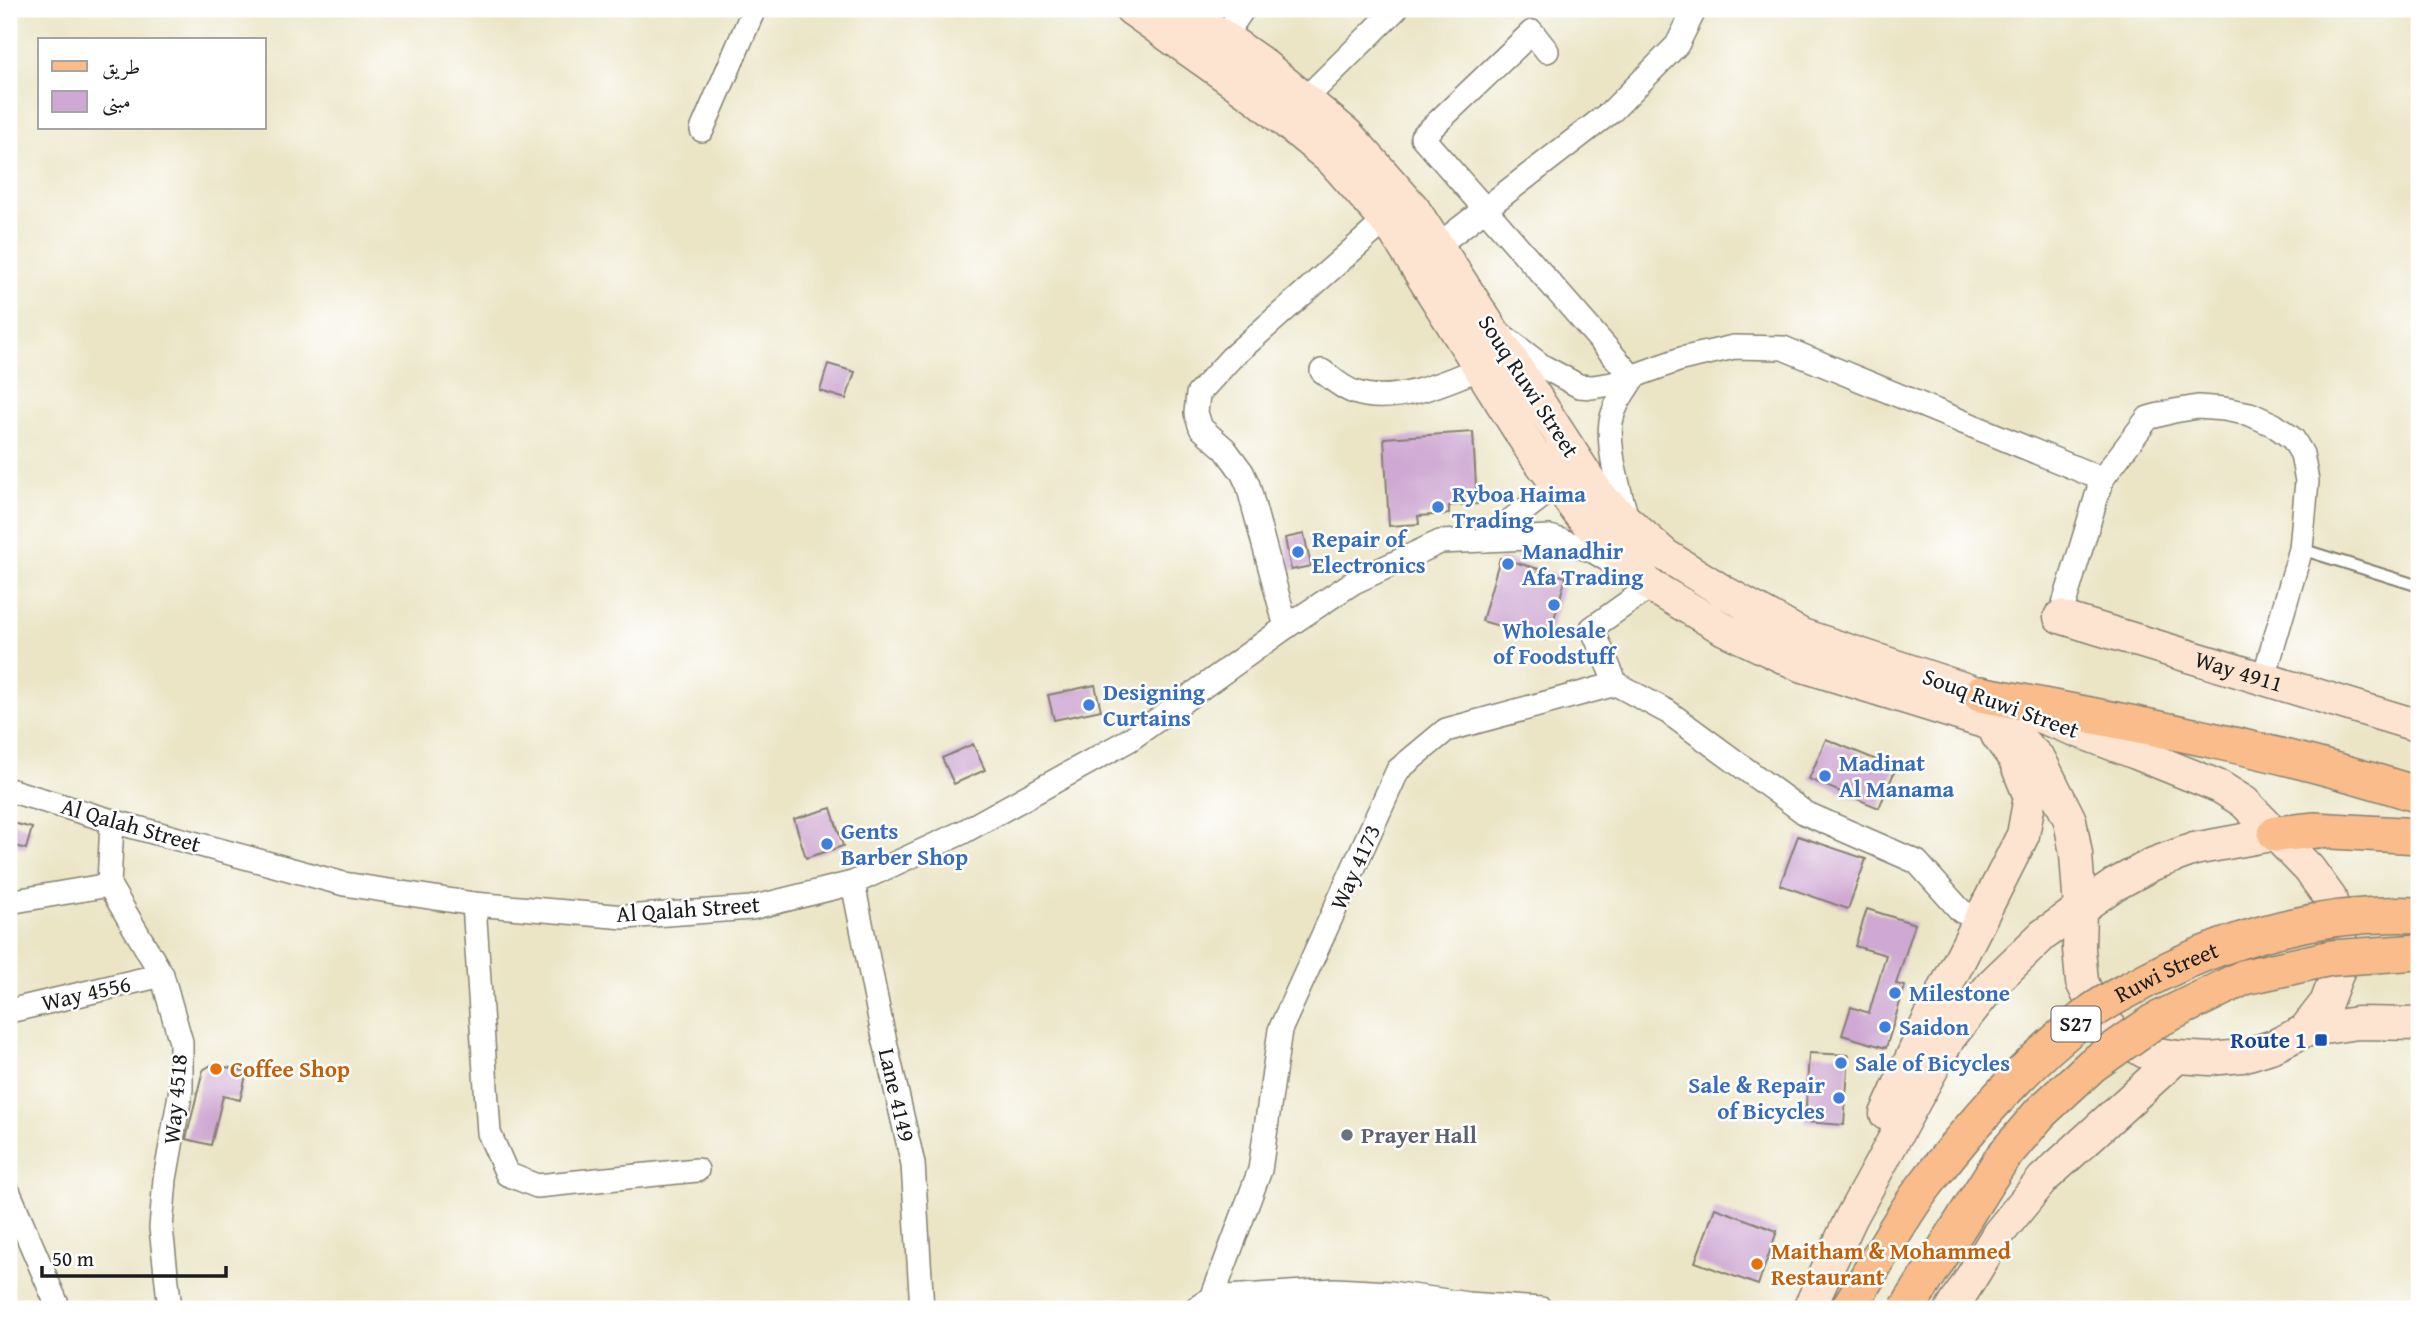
<svg xmlns="http://www.w3.org/2000/svg" width="2428" height="1318" viewBox="0 0 2428 1318" font-family="'Gentium Book Plus',Amiri,serif">
<style>
.building{fill:#cfa9d3}
.lines{fill:none;stroke-linecap:round;stroke-linejoin:round}
.lane-casing{stroke:#848071;stroke-width:14}
.street-casing{stroke:#848071;stroke-width:26}
.secondary-casing{stroke:#848071;stroke-width:35}
.primary-casing{stroke:#848071;stroke-width:38}
.lane{stroke:#fff;stroke-width:10}
.street{stroke:#fff;stroke-width:23}
.secondary{stroke:#fde4d0;stroke-width:32}
.primary{stroke:#f9bc8a;stroke-width:35}
.primary-bridge-casing{stroke:#848071;stroke-width:38;stroke-linecap:butt}
.primary-bridge{stroke:#f9bc8a;stroke-width:35}
.shop-dot{fill:#3f7fe0;stroke:#fff;stroke-width:2.5}
.transit-dot{fill:#1a4fb4;stroke:#fff;stroke-width:2.5}
.food-dot{fill:#e8710a;stroke:#fff;stroke-width:2.5}
.worship-dot{fill:#6b7280;stroke:#fff;stroke-width:2.5}
.labels{text-anchor:middle;stroke-width:5;stroke-linejoin:round;paint-order:stroke}
.shield{fill:#fff;stroke:#606060;stroke-width:2}
.shield-label{font-size:21px;font-weight:bold;fill:#1c1c1c}
.street-label{font-size:23px;fill:#1c1c1c;stroke:#fff}
.shop-label{font-size:23px;font-weight:bold;fill:#366cbe;stroke:#fff;text-anchor:start}
.transit-label{font-size:23px;font-weight:bold;fill:#164399;stroke:#fff;text-anchor:end}
.food-label{font-size:23px;font-weight:bold;fill:#c56008;stroke:#fff;text-anchor:start}
.worship-label{font-size:23px;font-weight:bold;fill:#5b616d;stroke:#fff;text-anchor:start}
</style>
<rect width="100%" height="100%" fill="#fff"/>
<filter id="ink" filterUnits="userSpaceOnUse"><feTurbulence type="fractalNoise" baseFrequency=".0143" numOctaves="2"/><feDisplacementMap in="SourceGraphic" scale="14" xChannelSelector="R" yChannelSelector="G"/><feConvolveMatrix kernelMatrix="1 2 1 2 8 2 1 2 1" color-interpolation-filters="sRGB"/></filter>
<filter id="wash" filterUnits="userSpaceOnUse"><feTurbulence type="fractalNoise" baseFrequency=".00686" numOctaves="4" result="noise"/><feDisplacementMap in="SourceGraphic" scale="28" xChannelSelector="R" yChannelSelector="G"/><feGaussianBlur stdDeviation="1.57" result="paint"/><feColorMatrix in="noise" values="0 0 0 0 0 0 0 0 0 0 0 0 0 0 0 0 0 1.4 0 .05"/><feComposite in="paint" operator="in"/></filter>
<g filter="url(#wash)">
<rect width="100%" height="100%" fill="#ebe5c6"/>
<g id="blocks">
<g class="building">
<path d="M828 364 855 372 846 399 820 391Z"/>
<path d="M1473 432 1477 504 1449 506V514L1418 516 1419 524 1389 526 1384 438Z"/>
<path d="M1304 534 1311 566 1291 570 1285 538Z"/>
<path d="M1500 558 1566 577 1548 640 1482 621Z"/>
<path d="M1095 685 1101 710 1054 720 1048 695Z"/>
<path d="M1826 739 1896 768 1879 808 1809 779Z"/>
<path d="M973 744 985 770 954 784 942 758Z"/>
<path d="M831 808 843 846 806 858 794 819Z"/>
<path d="M9 822 32 828 26 849 9 844Z"/>
<path d="M1798 836 1866 859 1848 909 1780 885Z"/>
<path d="M1867 909 1915 924 1896 984 1905 986 1886 1048 1842 1035 1851 1007 1869 1013 1886 955 1855 946Z"/>
<path d="M1809 1053 1849 1055 1844 1125 1805 1122Z"/>
<path d="M213 1064 247 1072 240 1100 223 1096 211 1145 186 1139 203 1070Z"/>
<path d="M1715 1208 1777 1231 1758 1285 1695 1262Z"/>
</g>
</g>
</g>
<g filter="url(#ink)">
<use href="#blocks" fill-opacity="0" stroke="#848071" stroke-width="2"/>
<g class="lines">
<g class="lane-casing">
<g id="lane">
<path d="M2301 549 2419 586"/>
<path d="M1335 1290 1337 1309"/>
</g>
</g>
<g class="street-casing">
<g id="street">
<path d="M1224 37 1243 9"/>
<path d="M1547 51 1532 32 1422 137 1633 378"/>
<path d="M1305 99 1396 9"/>
<path d="M702 130 754 9"/>
<path d="M1437 246 1613 110 1677 45 1695 9"/>
<path d="M1502 335 1542 366 1579 386 1592 387 1612 384 1681 359 1734 347 1783 348 2102 479"/>
<path d="M1322 371C1331 378 1342 388 1354 392 1392 406 1445 383 1480 368"/>
<path d="M1628 521C1620 496 1607 447 1611 422 1614 405 1624 392 1633 378"/>
<path d="M1485 540 1557 485"/>
<path d="M2060 617 2102 479 2148 418 2174 411 2198 407 2224 409 2250 414 2274 425 2293 439 2302 454 2307 481 2301 549 2264 677"/>
<path d="M1286 627 1248 485 1242 472 1225 449 1201 428 1196 413 1198 394 1231 358 1386 220"/>
<path d="M1616 684 1668 712 1805 813 1917 862 1961 911 1981 920"/>
<path d="M9 790 112 821 344 884 474 904 625 917 751 908 853 883 963 832 1129 740 1286 627 1354 582 1440 542 1550 537 1593 551 1651 586 1592 628 1616 684 1446 730 1398 770 1280 1030 1260 1170 1212 1298 1195 1309"/>
<path d="M112 821 109 885 162 975 181 1042V1089L165 1179 161 1228 170 1309"/>
<path d="M853 883 881 1024 913 1164 922 1309"/>
<path d="M9 902 109 885"/>
<path d="M474 904 489 1133 507 1174 537 1186 697 1170"/>
<path d="M9 1011 162 975"/>
<path d="M9 1193 59 1309"/>
<path d="M1212 1298 1335 1290 1390 1293 1468 1304 1541 1309"/>
</g>
</g>
<g class="secondary-casing">
<g id="secondary">
<path d="M1131 9 1258 99 1333 161 1392 228 1532 451 1581 516 1651 586 1724 629 1800 665 1987 723 2020 740 2040 760 2070 820 2076 854 2080 909 2079 949 2082 982 2096 1011 2117 1035 2145 1052 2177 1057 2210 1059 2242 1056 2274 1046 2304 1031 2326 1003 2339 969 2340 933 2330 898 2309 869 2244 802 2220 787 2136 753 1980 694 1802 635 1724 592 1665 555 1601 498 1413 208 1370 159 1347 134 1260 62 1184 9"/>
<path id="s1" d="M2060 617 2419 726"/>
<path d="M2304 1031 2357 1023 2419 1024"/>
<path d="M1886 1114 1925 1028 2023 835 2030 797 2014 758 1997 735"/>
<path d="M1809 1309 1851 1218 1949 1038 1993 983 2043 935 2114 885 2153 864 2194 849 2276 834"/>
<path d="M1952 1309 1998 1234 2043 1179 2177 1057"/>
</g>
</g>
<g class="primary-casing">
<g id="primary">
<path d="M1980 694C2128 722 2276 749 2419 795"/>
<path d="M2276 834 2315 830 2419 836"/>
</g>
</g>
<use href="#lane" class="lane"/>
<use href="#street" class="street"/>
<use href="#secondary" class="secondary"/>
<use href="#primary" class="primary"/>
<g class="primary-bridge-casing">
<g id="primary-bridge">
<path id="s2" d="M1848 1309C1873 1269 1895 1226 1923 1188 1972 1123 2026 1062 2090 1013 2107 1000 2127 991 2145 981 2231 936 2323 911 2419 915"/>
<path d="M1907 1309 2002 1158 2040 1113 2092 1065 2153 1022 2245 977 2331 958 2419 952"/>
</g>
</g>
<use href="#primary-bridge" class="primary-bridge"/>
</g>
</g>
<g class="shop-dot">
<circle cx="1438" cy="507" r="7"/>
<circle cx="1298" cy="552" r="7"/>
<circle cx="1508" cy="564" r="7"/>
<circle cx="1554" cy="605" r="7"/>
<circle cx="1089" cy="705" r="7"/>
<circle cx="1825" cy="776" r="7"/>
<circle cx="827" cy="844" r="7"/>
<circle cx="1895" cy="993" r="7"/>
<circle cx="1885" cy="1027" r="7"/>
<circle cx="1841" cy="1063" r="7"/>
<circle cx="1839" cy="1098" r="7"/>
</g>
<rect class="transit-dot" x="2314" y="1033" width="14" height="14" rx="3.5"/>
<g class="food-dot">
<circle cx="216" cy="1069" r="7"/>
<circle cx="1757" cy="1264" r="7"/>
</g>
<circle class="worship-dot" cx="1347" cy="1135" r="7"/>
<g class="labels">
<rect class="shield" x="2051.5" y="1006.5" width="49" height="35" rx="5"/>
<g class="shield-label">
<text x="2076" y="1031">S27</text>
</g>
<g class="street-label">
<text transform="translate(1529 386) rotate(57)" y="8">Souq Ruwi Street</text>
<text dy="8" stroke="none"><textPath href="#s1" startOffset="187">Way 4911</textPath></text>
<text transform="translate(2001 703) rotate(20)" y="8">Souq Ruwi Street</text>
<text transform="translate(131 825) rotate(16)" y="8">Al Qalah Street</text>
<text transform="translate(1355 867) rotate(-66)" y="8">Way 4173</text>
<text transform="translate(688 909) rotate(-4)" y="8">Al Qalah Street</text>
<text dy="8" stroke="none"><textPath href="#s2" startOffset="472">Ruwi Street</textPath></text>
<text transform="translate(86 993) rotate(-13)" y="8">Way 4556</text>
<text transform="translate(897 1095) rotate(77)" y="8">Lane 4149</text>
<text transform="translate(175 1099) rotate(-85)" y="8">Way 4518</text>
</g>
<g class="shop-label">
<text x="1452" y="502">Ryboa Haima<tspan x="1452" dy="26">Trading</tspan></text>
<text x="1312" y="547">Repair of<tspan x="1312" dy="26">Electronics</tspan></text>
<text x="1522" y="559">Manadhir<tspan x="1522" dy="26">Afa Trading</tspan></text>
<text x="1554" y="638" text-anchor="middle">Wholesale<tspan x="1554" dy="26">of Foodstuff</tspan></text>
<text x="1103" y="700">Designing<tspan x="1103" dy="26">Curtains</tspan></text>
<text x="1839" y="771">Madinat<tspan x="1839" dy="26">Al Manama</tspan></text>
<text x="841" y="839">Gents<tspan x="841" dy="26">Barber Shop</tspan></text>
<text x="1909" y="1001">Milestone</text>
<text x="1899" y="1035">Saidon</text>
<text x="1855" y="1071">Sale of Bicycles</text>
<text x="1825" y="1093" text-anchor="end">Sale &amp; Repair<tspan x="1825" dy="26">of Bicycles</tspan></text>
</g>
<g class="transit-label">
<text x="2307" y="1048">Route 1</text>
</g>
<g class="food-label">
<text x="230" y="1077">Coffee Shop</text>
<text x="1771" y="1259">Maitham &amp; Mohammed<tspan x="1771" dy="26">Restaurant</tspan></text>
</g>
<g class="worship-label">
<text x="1361" y="1143">Prayer Hall</text>
</g>
</g>
<rect width="2428" height="1318" fill="none" stroke="#fff" stroke-width="35"/>
<rect x="38" y="38" width="228" height="91" fill="#ffffff" stroke="#a4a4a4" stroke-width="2"/>
<rect x="52" y="61" width="35" height="10" fill="#f9bc8a" stroke="#a4a4a4" stroke-width="2"/>
<text x="102" y="74" font-size="21" fill="#1c1c1c">طريق</text>
<rect x="52" y="91" width="35" height="21" fill="#cfa9d3" stroke="#a4a4a4" stroke-width="2"/>
<text x="102" y="108" font-size="21" fill="#1c1c1c">مبنى</text>
<path d="M42 1266v10h184v-10" fill="none" stroke="#1c1c1c" stroke-width="3.5"/>
<text x="52" y="1266" font-size="21" fill="#1c1c1c" stroke="#ffffff" stroke-width="5" paint-order="stroke">50 m</text>
</svg>
